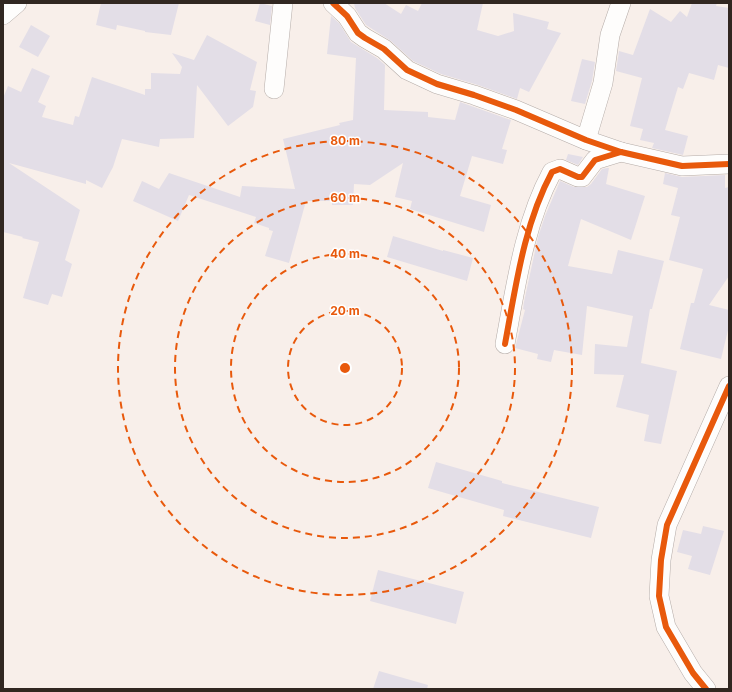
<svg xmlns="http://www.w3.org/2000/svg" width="732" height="692" viewBox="0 0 732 692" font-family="Inter,sans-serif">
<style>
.building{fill:#e3dee7}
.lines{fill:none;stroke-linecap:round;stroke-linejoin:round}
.street-casing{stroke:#b5aca8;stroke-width:20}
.street{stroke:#fefdfc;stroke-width:19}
.cycleway-casing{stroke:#fff;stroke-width:8}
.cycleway{stroke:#e8590c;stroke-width:6}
.ring{fill:none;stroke:#e8590c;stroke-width:2;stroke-dasharray:7 5}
.centre{fill:#e8590c;stroke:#fff;stroke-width:2}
.ring-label{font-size:12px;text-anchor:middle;font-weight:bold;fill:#e8590c;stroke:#fff;stroke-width:3;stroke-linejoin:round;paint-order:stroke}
</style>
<rect width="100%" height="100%" fill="#f8efea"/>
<g class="building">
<path d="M101 3H179L171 35 145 32V31L117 25 116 30 96 25Z"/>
<path d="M260 3 272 6 270 25 255 21Z"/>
<path d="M354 3H384L401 14 406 5 418 11 422 3H483L477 30 498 36 514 31 513 13 549 22 547 29 561 33 529 92 520 88 517 99 478 85 441 74 413 61 391 41 366 25 355 8Z"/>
<path d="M692 3H717L716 6 729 8V68L718 65 714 80 689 73 683 89 678 87 665 130 688 136 683 155 652 148 654 143 640 140 643 129 630 126 642 78 616 71 619 51 633 55 650 9 671 22 680 11 687 17Z"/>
<path d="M331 16 339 23 351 42 377 58 385 65 384 110 428 112V117L455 120 460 102 511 120 502 149 507 150 503 164 472 156 460 196 491 205 484 232 410 209 412 201 395 197 403 163 370 185 354 184 353 205H332V201H306L289 263 265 256 273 231 269 230V228L254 223 256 217 189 195 178 221 133 201 142 181 159 189 169 173 240 197 242 186 295 189 283 139 340 125 339 123 353 120 356 58 327 54Z"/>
<path d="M31 25 50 36 38 57 19 47Z"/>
<path d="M207 35 257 62 250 90 256 91 253 107 228 126 197 85 194 138 160 139 159 147 122 139 113 167 102 188 86 180V184L9 163 80 210 65 260 72 264 62 297 52 294 48 305 23 298 39 242 22 238 23 237 3 232V98L8 86 21 92 32 68 50 76 38 102 46 106 42 117 73 125 75 116 79 117 92 77 145 95V89H151V73L180 74 182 67 172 53 194 60Z"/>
<path d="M582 59 595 62 592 81 585 104 571 101Z"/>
<path d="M568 154 583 157 578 165 566 160Z"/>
<path d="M607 168H609L606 184 645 196 631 240 581 219 568 266 612 274 618 250 664 261 652 309H650L641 363 677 371 661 444 644 441 649 415 616 407 624 375 594 374 595 344 627 347 633 316 587 306 582 355 554 350 551 362 537 359 538 354 515 348 525 310 523 309 524 302 538 237 545 216 560 181 574 187H587L591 184 602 169Z"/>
<path d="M665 173 682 177 725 175V188L729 187V276L709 305 729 310V326L721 359 680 349 691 303H694L703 269 669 260 680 217 671 215 678 188 663 184Z"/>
<path d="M393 236 443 251V250L473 258 467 281 387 257Z"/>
<path d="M436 462 502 481V483L599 507 591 538 503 516 504 510 428 488Z"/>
<path d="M703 526 724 531 710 575 688 569 692 556 677 552 683 530 701 534Z"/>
<path d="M378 570 464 592 456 624 370 601Z"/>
<path d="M379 671 428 685 427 689H373Z"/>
</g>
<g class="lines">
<g class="street-casing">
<g id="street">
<path d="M333 3 347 16 358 33 365 38 384 49 407 70 437 84 474 95 516 110 586 140 621 152 682 166 729 164"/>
<path d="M3 15 17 3"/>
<path d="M274 89 283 3"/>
<path d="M586 140 603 83 610 35 621 3"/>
<path d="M505 344C516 285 524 224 552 172L560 169 578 177H582L595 160 621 152"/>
<path d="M706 689 693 673 666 627 659 596 661 560 667 525 729 386"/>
</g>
</g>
<use href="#street" class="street"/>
<g class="cycleway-casing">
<g id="cycleway">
<path d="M333 3 347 16 358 33 365 38 384 49 407 70 437 84 474 95 516 110 586 140 621 152 682 166 729 164"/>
<path d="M505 344C516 285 524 224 552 172L560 169 578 177H582L595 160 621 152"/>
<path d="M706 689 693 673 666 627 659 596 661 560 667 525 729 386"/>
</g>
</g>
<use href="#cycleway" class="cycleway"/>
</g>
<g class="ring">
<circle cx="345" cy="368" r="57"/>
<circle cx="345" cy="368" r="114"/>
<circle cx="345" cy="368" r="170"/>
<circle cx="345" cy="368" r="227"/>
</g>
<circle cx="345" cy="368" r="6" class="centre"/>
<g class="ring-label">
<text x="345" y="145">80 m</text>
<text x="345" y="202">60 m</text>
<text x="345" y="258">40 m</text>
<text x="345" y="315">20 m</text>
</g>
<rect width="732" height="692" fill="none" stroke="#312721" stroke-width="8"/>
</svg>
